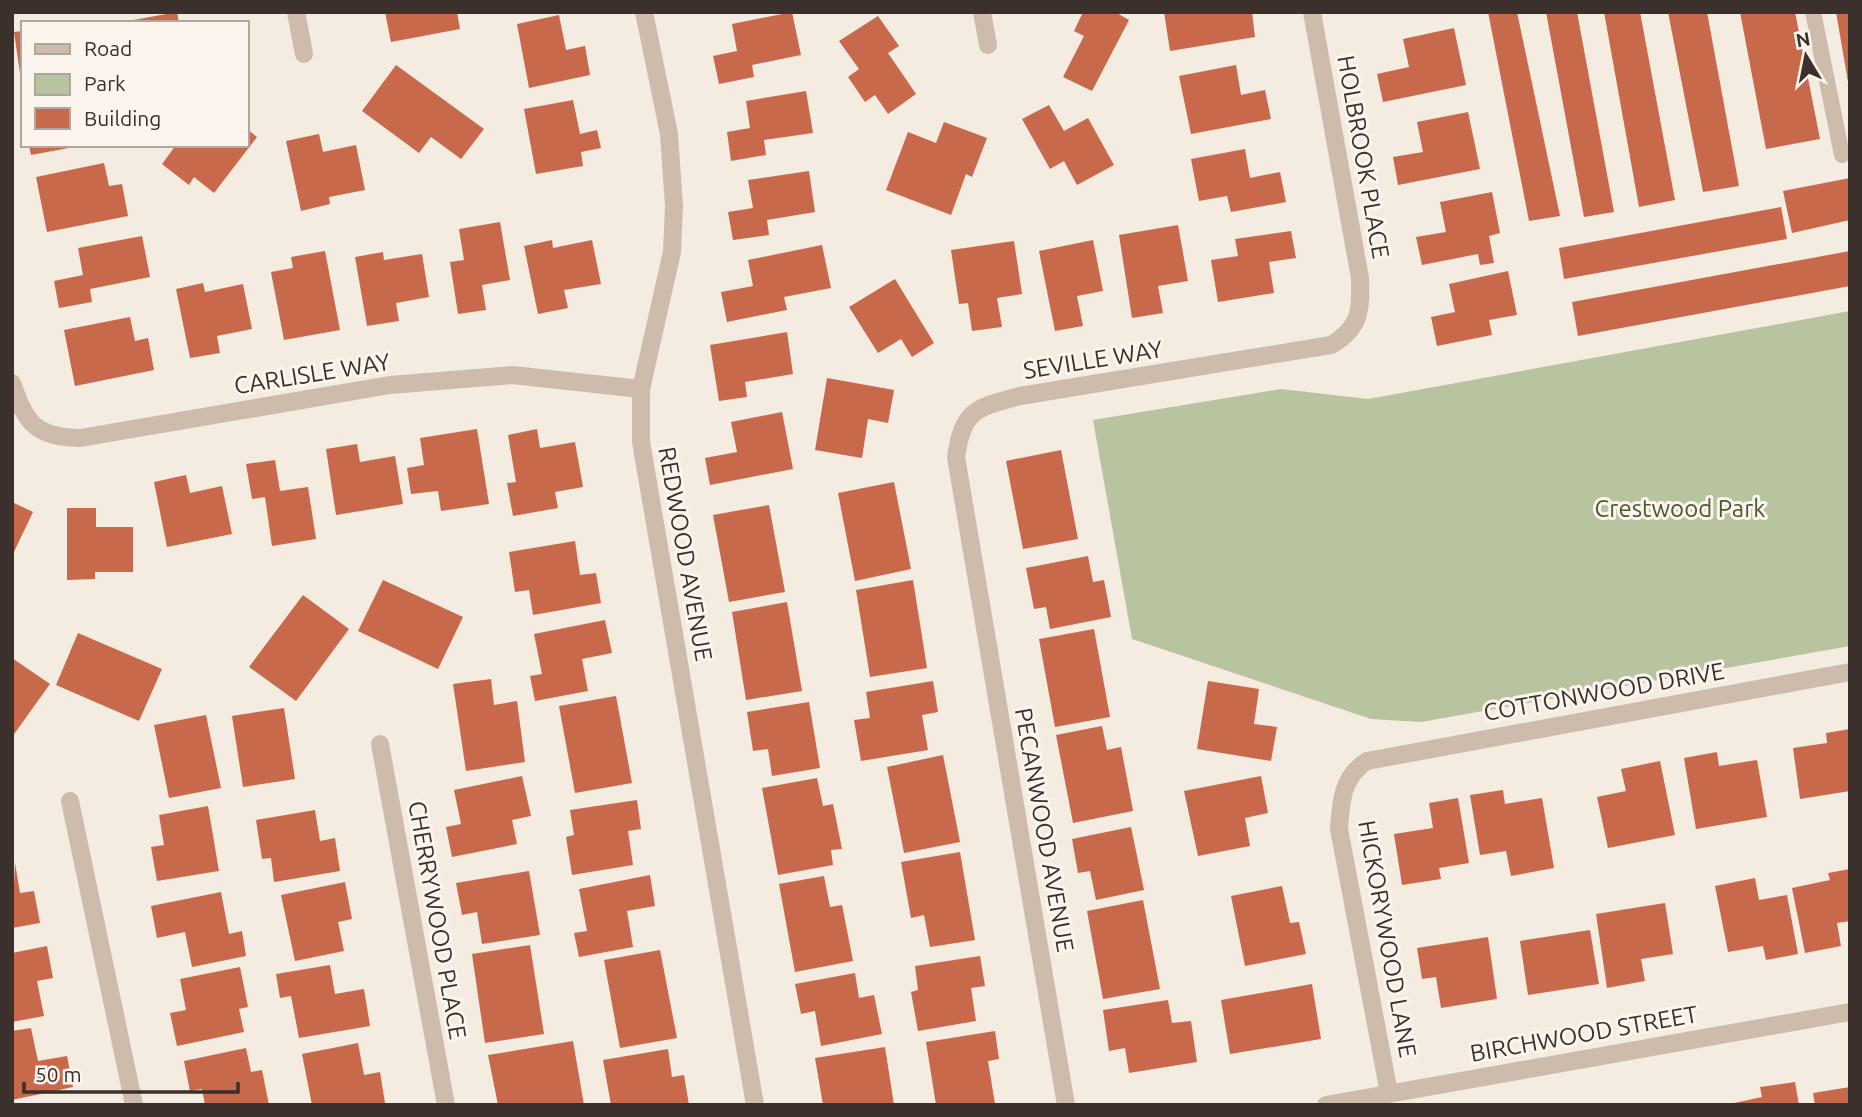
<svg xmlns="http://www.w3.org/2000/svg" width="1862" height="1117" viewBox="0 0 1862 1117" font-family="Ubuntu,sans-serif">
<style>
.green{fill:#b8c4a0}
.building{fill:#c8694b}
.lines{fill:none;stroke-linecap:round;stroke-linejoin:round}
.service{stroke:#cdbbac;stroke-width:16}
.minor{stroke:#cdbbac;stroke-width:18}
.tertiary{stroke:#cdbbac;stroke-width:18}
.labels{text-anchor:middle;stroke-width:6;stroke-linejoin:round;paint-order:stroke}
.street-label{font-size:24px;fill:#3b302b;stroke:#fbf5ee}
.park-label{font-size:24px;fill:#4a5a2e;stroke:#fbf5ee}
</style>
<rect width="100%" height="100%" fill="#f4ebe1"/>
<path class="green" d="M1850 311V646L1421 722 1371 719 1132 639 1093 420 1281 389 1368 399Z"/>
<g class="building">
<path d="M177 12 179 23H128V21Z"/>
<path d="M385 12H457L460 29 391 42Z"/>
<path d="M792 12 801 55 752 65 754 77 719 84 713 56 737 51 732 24Z"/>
<path d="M1083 12H1115L1129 20 1092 91 1063 77 1084 36 1074 31Z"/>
<path d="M1164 12H1252L1255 37 1170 51Z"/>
<path d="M1488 12H1517L1560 216 1529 221Z"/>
<path d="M1546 12H1577L1614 212 1584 217Z"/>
<path d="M1604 12H1640L1675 200 1639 207Z"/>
<path d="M1668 12H1707L1739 186 1703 192Z"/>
<path d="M1740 12H1795L1820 139 1766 149Z"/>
<path d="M1836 12H1850V82H1848Z"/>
<path d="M559 15 566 50 585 46 590 75 529 88 517 24Z"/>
<path d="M878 16 899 46 888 53 916 94 888 114 875 95 865 102 848 77 859 69 839 41Z"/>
<path d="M1454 28 1466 85 1383 102 1377 74 1409 67 1403 39Z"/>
<path d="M23 31V80H21L14 32Z"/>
<path d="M396 65 484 129 461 159 431 137 419 153 362 111Z"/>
<path d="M1236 65 1241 95 1265 90 1271 119 1191 134 1179 76Z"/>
<path d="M806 91 813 133 764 140 766 155 731 161 727 132 750 128 746 101Z"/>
<path d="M573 100 580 134 597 130 601 148 581 152 583 166 536 174 524 109Z"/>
<path d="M1049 105 1064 131 1088 118 1114 165 1077 185 1064 161 1050 169 1022 119Z"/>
<path d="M1468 112 1480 169 1398 185 1393 157 1423 152 1417 122Z"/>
<path d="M944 122 987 138 972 177 966 174 951 215 886 190 908 132 936 143Z"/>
<path d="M247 129 257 137 214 193 194 177 189 185 162 164 176 145H247Z"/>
<path d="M319 134 323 152 356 145 365 190 329 197 330 204 301 211 286 141Z"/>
<path d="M29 145H74V147L31 155Z"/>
<path d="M1245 149 1250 178 1280 172 1286 202 1231 212 1227 196 1199 201 1191 159Z"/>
<path d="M104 163 109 186 122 184 128 216 47 232 36 177Z"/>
<path d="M809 171 815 212 767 220 769 235 733 240 728 212 753 208 748 180Z"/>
<path d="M1850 178V220L1792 233 1783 191Z"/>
<path d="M1492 192 1500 233 1489 236 1494 263 1480 265 1478 254 1422 265 1416 237 1446 232 1440 202Z"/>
<path d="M1781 207 1787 239 1564 279 1559 248Z"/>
<path d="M500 222 510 280 482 285 486 310 458 314 450 262 464 260 459 229Z"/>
<path d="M1178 225 1188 281 1158 286 1163 313 1132 318 1119 235Z"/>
<path d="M1291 231 1296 258 1269 262 1274 293 1218 302 1211 260 1238 256 1235 239Z"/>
<path d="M142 236 150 277 90 289 92 302 59 308 54 281 83 275 78 248Z"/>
<path d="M552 240 553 248 592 240 601 284 564 290 568 308 538 314 524 246Z"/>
<path d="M1093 240 1103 291 1077 296 1083 326 1055 331 1039 251Z"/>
<path d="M1014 241 1022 294 997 298 1002 327 972 331 968 303 959 304 951 250Z"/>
<path d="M822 245 831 288 784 297 787 310 727 322 721 292 753 286 748 260Z"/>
<path d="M325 251 340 330 284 340 271 272 293 268 291 257Z"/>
<path d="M1850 251V286L1578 336 1572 302Z"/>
<path d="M383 252 384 260 422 254 429 297 396 303 399 321 367 326 355 257Z"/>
<path d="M1508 271 1517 315 1489 320 1492 335 1437 346 1431 317 1455 312 1449 284Z"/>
<path d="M895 279 934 343 912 357 901 339 878 353 849 307Z"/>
<path d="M203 283 205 292 243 284 252 329 217 336 220 353 190 358 176 289Z"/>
<path d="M130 317 135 341 148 338 154 370 75 386 64 330Z"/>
<path d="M787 332 793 374 745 382 747 397 719 401 710 345Z"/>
<path d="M827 378 894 390 888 423 868 419 862 458 815 450Z"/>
<path d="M782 412 793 469 710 485 705 458 737 452 731 422Z"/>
<path d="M477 429 489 504 441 511 438 491 411 494 407 468 424 465 420 438Z"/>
<path d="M537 429 540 448 575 442 583 487 555 492 558 508 513 516 507 483 516 482 508 435Z"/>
<path d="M357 444 360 462 395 456 403 504 336 515 326 449Z"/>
<path d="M1061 450 1078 539 1023 549 1006 461Z"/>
<path d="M275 460 280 491 308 487 316 539 272 546 265 497 252 499 246 464Z"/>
<path d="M186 475 190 493 222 486 232 534 167 547 154 482Z"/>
<path d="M894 482 911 569 855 581 838 493Z"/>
<path d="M12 502 33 512 12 556Z"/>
<path d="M769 505 785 592 729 602 713 515Z"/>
<path d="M67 508H96V527H133V572H95V579L67 580Z"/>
<path d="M575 541 580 575 596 573 601 603 533 615 529 590 515 592 509 552Z"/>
<path d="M1088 556 1093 582 1104 580 1111 617 1050 629 1046 607 1034 609 1026 568Z"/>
<path d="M383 580 463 617 438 669 358 631Z"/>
<path d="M913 580 927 668 870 677 856 590Z"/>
<path d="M303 595 349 629 296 701 249 667Z"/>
<path d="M787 602 802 691 746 700 732 612Z"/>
<path d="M605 620 612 653 582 659 588 691 535 701 530 676 542 674 534 634Z"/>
<path d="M1094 629 1110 717 1055 727 1039 639Z"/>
<path d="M78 633 162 669 139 721 56 685Z"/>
<path d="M12 658 50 684 12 737Z"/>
<path d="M491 679 494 705 517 701 525 762 466 771 453 684Z"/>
<path d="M933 681 938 712 922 715 928 750 861 761 854 720 870 718 866 692Z"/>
<path d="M1208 681 1259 689 1254 724 1277 727 1271 761 1197 749Z"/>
<path d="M616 696 632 783 575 793 559 706Z"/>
<path d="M809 702 820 768 772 776 768 749 753 751 747 712Z"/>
<path d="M284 708 295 779 243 787 232 716Z"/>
<path d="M206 715 221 788 169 798 154 725Z"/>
<path d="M1102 726 1107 750 1121 747 1133 811 1073 823 1056 735Z"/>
<path d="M1850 729V791L1800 799 1793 748 1827 743 1826 733Z"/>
<path d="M1717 752 1719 766 1757 760 1767 817 1696 829 1684 758Z"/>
<path d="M943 755 960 842 904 853 887 767Z"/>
<path d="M1660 761 1675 835 1608 848 1597 797 1626 791 1621 769Z"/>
<path d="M522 776 531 816 512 820 517 844 452 857 446 827 461 824 454 790Z"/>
<path d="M1261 776 1268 813 1245 818 1250 846 1198 856 1184 791Z"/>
<path d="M817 778 823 806 833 804 842 849 831 850 833 865 778 875 762 788Z"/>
<path d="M1503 790 1505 804 1542 798 1554 868 1511 876 1506 851 1480 855 1470 795Z"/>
<path d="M1458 798 1469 863 1439 868 1441 879 1402 885 1394 834 1433 828 1429 803Z"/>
<path d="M637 800 641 829 628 831 633 865 572 875 566 837 574 835 570 810Z"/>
<path d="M208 806 219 871 157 881 151 847 164 845 159 815Z"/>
<path d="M315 810 320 841 335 838 340 871 274 882 271 858 262 859 256 820Z"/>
<path d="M1131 827 1144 890 1096 900 1090 871 1078 873 1072 839Z"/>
<path d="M960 852 975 940 930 947 924 915 911 918 901 862Z"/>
<path d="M15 863 20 893 34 891 40 923 12 928Z"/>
<path d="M1850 869V921L1837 923 1841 946 1805 953 1792 888 1830 880 1828 873Z"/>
<path d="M529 871 540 935 482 944 477 912 462 915 456 883Z"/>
<path d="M650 875 655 906 627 911 633 947 579 957 574 933 587 931 579 889Z"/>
<path d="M824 876 830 907 842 905 853 961 795 972 779 884Z"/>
<path d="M1755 878 1759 900 1787 895 1798 954 1766 960 1763 946 1728 952 1715 886Z"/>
<path d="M345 882 352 919 338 922 344 951 295 961 281 895Z"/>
<path d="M1282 886 1290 923 1299 922 1306 954 1245 966 1231 896Z"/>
<path d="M221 892 229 934 242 931 246 956 192 967 185 932 157 938 151 906Z"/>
<path d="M1143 900 1160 989 1103 999 1087 911Z"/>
<path d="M1665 903 1673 954 1641 959 1645 981 1607 988 1596 914Z"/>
<path d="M1590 930 1599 984 1528 995 1520 941Z"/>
<path d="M1488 937 1497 999 1441 1008 1436 977 1422 979 1417 948Z"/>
<path d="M530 945 544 1034 485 1043 472 954Z"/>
<path d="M47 946 53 978 37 981 44 1016 12 1022V953Z"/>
<path d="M660 950 677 1038 620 1048 604 960Z"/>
<path d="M980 956 985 986 971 988 976 1021 918 1031 911 992 918 990 915 966Z"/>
<path d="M330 965 335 994 364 989 370 1026 299 1038 291 996 280 998 276 974Z"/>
<path d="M240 967 248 1007 239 1009 244 1032 177 1046 170 1013 186 1010 180 979Z"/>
<path d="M855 973 859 998 874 995 882 1034 821 1046 815 1011 801 1014 795 984Z"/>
<path d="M1312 984 1321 1039 1230 1054 1221 1000Z"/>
<path d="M1168 1000 1172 1023 1191 1021 1197 1062 1129 1073 1125 1048 1109 1051 1103 1010Z"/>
<path d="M31 1028 38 1061 67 1056 73 1087 12 1100V1031Z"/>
<path d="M995 1031 999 1059 988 1061 995 1104 936 1105 926 1042Z"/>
<path d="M573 1041 584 1105H498L488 1055Z"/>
<path d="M358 1043 364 1075 380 1072 385 1103 312 1105 302 1054Z"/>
<path d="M885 1047 894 1105H823L815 1058Z"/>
<path d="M246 1048 251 1072 262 1070 269 1105H205L202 1089 190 1091 184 1061Z"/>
<path d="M668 1049 672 1077 684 1075 689 1105H611L603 1060Z"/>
<path d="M1795 1082 1799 1105H1725L1762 1097 1760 1087Z"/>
<path d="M1850 1087V1105H1815L1813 1093Z"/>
</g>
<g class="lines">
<path class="service" d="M1813 12 1842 155"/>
<g class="minor">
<path d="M296 12 304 54"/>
<path d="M644 12 669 134 674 206 672 252 641 389V442L755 1105"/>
<path d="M982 12 988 45"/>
<path d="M12 383C26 423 35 437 80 438L390 385 512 375 641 389"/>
<path d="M380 744 446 1105"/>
<path d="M70 801 134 1105"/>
<path d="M1389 1093 1339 829C1341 801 1342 777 1367 761L1850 672"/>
<path d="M1066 1105 956 457C963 409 976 408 1020 396L1331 345C1361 328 1361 309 1360 278L1312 12"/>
</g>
<path class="tertiary" d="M1326 1105 1850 1012"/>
</g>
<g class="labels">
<g class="street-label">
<text transform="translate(1363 157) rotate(80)" y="8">HOLBROOK PLACE</text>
<text transform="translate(1093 360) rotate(-9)" y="8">SEVILLE WAY</text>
<text transform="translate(312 374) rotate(-9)" y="8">CARLISLE WAY</text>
<text transform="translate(685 554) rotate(80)" y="8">REDWOOD AVENUE</text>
<text transform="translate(1604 692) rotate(-10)" y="8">COTTONWOOD DRIVE</text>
<text transform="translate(1044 830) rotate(80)" y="8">PECANWOOD AVENUE</text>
<text transform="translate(437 920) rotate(80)" y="8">CHERRYWOOD PLACE</text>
<text transform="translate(1387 939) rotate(80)" y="8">HICKORYWOOD LANE</text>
<text transform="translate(1584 1034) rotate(-10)" y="8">BIRCHWOOD STREET</text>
</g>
<g class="park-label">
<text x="1680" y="517">Crestwood Park</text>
</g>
</g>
<rect width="1862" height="1117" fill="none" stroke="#3b302b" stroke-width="28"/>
<rect x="21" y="21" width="228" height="126" fill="#fbf5ee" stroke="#aea6a0" stroke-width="2"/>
<rect x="35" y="44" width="35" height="10" fill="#cdbbac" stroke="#aea6a0" stroke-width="2"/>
<text x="84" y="56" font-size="21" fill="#3b302b">Road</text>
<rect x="35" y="74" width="35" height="21" fill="#b8c4a0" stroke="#aea6a0" stroke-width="2"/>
<text x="84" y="91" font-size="21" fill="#3b302b">Park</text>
<rect x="35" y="108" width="35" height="21" fill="#c8694b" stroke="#aea6a0" stroke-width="2"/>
<text x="84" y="126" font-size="21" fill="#3b302b">Building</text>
<g transform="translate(1806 56) rotate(350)" stroke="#fbf5ee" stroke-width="5" paint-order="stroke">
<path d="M0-5L12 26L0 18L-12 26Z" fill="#3b302b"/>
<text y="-10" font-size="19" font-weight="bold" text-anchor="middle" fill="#3b302b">N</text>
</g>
<path d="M24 1082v10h214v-10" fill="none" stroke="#3b302b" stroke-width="3.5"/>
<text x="35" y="1082" font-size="21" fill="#3b302b" stroke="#fbf5ee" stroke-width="5" paint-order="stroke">50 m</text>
</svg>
